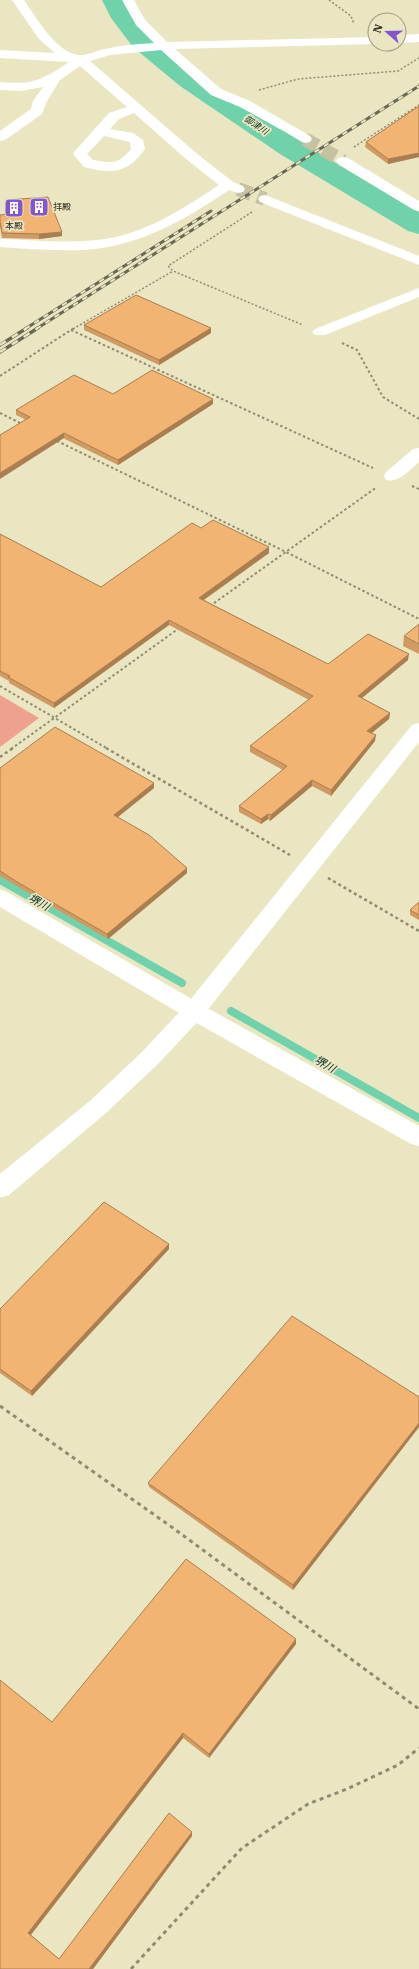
<svg xmlns="http://www.w3.org/2000/svg" width="419" height="1969" viewBox="0 0 419 1969" font-family="'IBM Plex Serif','Noto Sans JP',serif">
<style>
.green{fill:#eda18e}
.lines{fill:none;stroke-linecap:round;stroke-linejoin:round}
.stream{stroke:#6fd2ab;stroke-width:8}
.river{fill:#6fd2ab;fill-rule:evenodd}
.minor-tunnel{stroke:#c5c1a1;stroke-width:14;stroke-dasharray:14 7;stroke-linecap:butt}
.path-far3{stroke:#8e8b71;stroke-width:1.5;stroke-dasharray:2 2;stroke-linecap:butt}
.path-far2{stroke:#8e8b71;stroke-width:2;stroke-dasharray:2.5 2.5;stroke-linecap:butt}
.path-far1{stroke:#8e8b71;stroke-width:2.5;stroke-dasharray:3 3;stroke-linecap:butt}
.path{stroke:#8e8b71;stroke-width:3;stroke-dasharray:4 4;stroke-linecap:butt}
.minor{fill:#fff;fill-rule:evenodd}
.tertiary{fill:#fff;fill-rule:evenodd}
.rail-far1-casing{stroke:#6a6752;stroke-width:3}
.rail-casing{stroke:#6a6752;stroke-width:3.5}
.rail-far1{stroke:#ebe6c2;stroke-width:2;stroke-dasharray:5.5;stroke-linecap:butt}
.rail{stroke:#ebe6c2;stroke-width:2.5;stroke-dasharray:7;stroke-linecap:butt}
.wall{fill:#d09b62}
.shaded-wall{fill:#a97e50}
.building{fill:#f2b472;stroke:#a97e50}
.labels{text-anchor:middle;stroke-width:3.5;stroke-linejoin:round;paint-order:stroke}
.far-water-label{font-size:9px;font-style:italic;fill:#053424;stroke:#ebe6c2}
.far-poi-label{font-size:9px;fill:#2d2b1d;stroke:#ebe6c2;text-anchor:start}
.water-label{font-size:11px;font-style:italic;fill:#053424;stroke:#ebe6c2}
</style>
<rect width="100%" height="100%" fill="#ebe6c2"/>
<path class="green" d="M0 695 39 718 0 747Z"/>
<g class="lines">
<g class="stream">
<path d="M0 880 182 983"/>
<path d="M231 1011 419 1118"/>
</g>
<path class="river" d="M102 0H128C152 48 202 77 246 106 302 144 361 178 419 212V234L408 231 280 154 180 86 133 47 111 18Z"/>
<g class="minor-tunnel">
<path d="M305 139 343 161"/>
<path d="M238 189 265 199"/>
</g>
<g class="path-far3">
<path d="M329 0 351 16 354 24"/>
<path d="M259 90 298 79 398 71 419 58"/>
<path d="M354 147 419 105"/>
<path d="M252 212 168 266 173 271 303 325"/>
<path d="M73 329 173 271"/>
</g>
<g class="path-far2">
<path d="M71 330 373 468"/>
<path d="M342 343 357 350 383 397 419 419"/>
<path d="M0 376 74 328"/>
<path d="M0 413 22 424"/>
<path d="M57 441 286 552 419 619"/>
<path d="M412 486 419 489"/>
<path d="M210 606 377 487"/>
<path d="M0 686 108 749"/>
<path d="M11 749 178 629"/>
</g>
<g class="path-far1">
<path d="M106 748 290 855"/>
<path d="M0 757 13 748"/>
<path d="M328 878 419 931"/>
</g>
<g class="path">
<path d="M0 1406 173 1528 419 1709"/>
<path d="M131 1969 242 1848 308 1804 347 1789 398 1765 419 1748"/>
</g>
<g class="minor">
<path d="M12 0H24C36 17 56 53 79 55 86 56 98 50 105 49 121 45 138 44 154 43L136 25 122 0H134L145 20 167 42 375 37V44H378L175 49 221 89 250 101 310 136 312 139 310 142 305 143 240 107 211 95 161 50 110 55 90 61 196 153 233 182 243 186 245 189 243 192 238 193 229 190C185 220 140 246 85 250 57 251 28 249 0 247V239C38 240 78 245 116 237 154 228 187 206 219 185L186 159 134 113 119 119 110 129 133 133 143 140 145 149C127 174 112 174 84 167L73 154 75 151 109 113 127 107 80 66 60 80 47 101 42 114 5 140 0 141V131L31 109 33 101 43 87 21 91 0 90V82C33 85 42 80 69 62L0 58V50L55 53 39 39ZM104 136 130 142 131 149C117 165 114 163 93 160L87 154Z"/>
<path d="M419 34V42L399 43V35Z"/>
<path d="M343 157 348 158 419 201V211L414 210 338 164 336 161 338 158Z"/>
<path d="M265 195 419 256V265L260 202 258 199 260 196Z"/>
<path d="M419 288V297L325 335H315L312 332 315 329Z"/>
<path d="M419 448V462C409 470 400 483 386 480L384 476 386 472 413 449Z"/>
<path d="M0 889 7 892 202 1005 419 1126V1146L411 1144 186 1017 0 907Z"/>
</g>
<path class="tertiary" d="M419 723V742L202 1017 158 1064 107 1112 9 1195 0 1198V1174L91 1100 142 1052 186 1005 412 725Z"/>
<g class="rail-far1-casing">
<g id="rail-far1">
<path d="M25 329 211 211"/>
<path d="M36 329 419 86"/>
</g>
</g>
<g class="rail-casing">
<g id="rail">
<path d="M0 345 27 328"/>
<path d="M0 352 38 328"/>
</g>
</g>
<use href="#rail-far1" class="rail-far1"/>
<use href="#rail" class="rail"/>
</g>
<g class="wall">
<path d="M419 106V157L388 164 365 147 366 142Z"/>
<path d="M6 200 62 236 39 239 2 238 0 225V215L8 214Z"/>
<path d="M84 325 211 333 159 365 84 330Z"/>
<path d="M113 394 213 404 118 465 16 415V410Z"/>
<path d="M201 528 269 547V553L204 600 328 664 408 660 362 698 390 713 389 719 371 733 375 741 331 796 312 786 270 821 268 819 261 824 239 812V806L283 770 250 752V746L309 700 169 625 54 708 9 683V681L0 676V534L101 587Z"/>
<path d="M419 624V654L403 646 404 636Z"/>
<path d="M0 768 154 783V788L118 817 187 873 108 939 20 888 0 876Z"/>
<path d="M419 902V920L410 915V910Z"/>
<path d="M169 1244V1249L32 1396 0 1373V1309Z"/>
<path d="M419 1397V1427L293 1590 149 1487 148 1483Z"/>
<path d="M296 1639V1644L209 1758 183 1738 31 1935 59 1959 192 1832V1836L93 1969H0L52 1722Z"/>
</g>
<g class="shaded-wall">
<path d="M419 153V157L388 164V159Z"/>
<path d="M62 232V236L39 239V234Z"/>
<path d="M211 328V333L159 365V360Z"/>
<path d="M213 399V404L118 465V460Z"/>
<path d="M64 433V438L0 479V473Z"/>
<path d="M269 547V553L199 603V598Z"/>
<path d="M169 620V625L54 708V703Z"/>
<path d="M409 654 408 660 357 702 358 696Z"/>
<path d="M390 713 389 719 367 737V731Z"/>
<path d="M376 735 375 741 331 796V790Z"/>
<path d="M312 780V786L270 821 271 815Z"/>
<path d="M154 783V788L114 820V815Z"/>
<path d="M268 814V819L261 824V819Z"/>
<path d="M187 868V873L108 939 107 934Z"/>
<path d="M169 1244V1249L32 1396 31 1391Z"/>
<path d="M419 1423V1427L293 1590V1585Z"/>
<path d="M296 1639V1644L209 1758V1754Z"/>
<path d="M183 1733V1738L29 1937 28 1933Z"/>
<path d="M192 1832V1836L93 1969H89Z"/>
</g>
<g class="building">
<path d="M419 106V153L388 159 366 142Z"/>
<path d="M48 197 62 232 39 234 2 233 0 222V215L8 214 6 200Z"/>
<path d="M136 295 211 328 159 360 84 325Z"/>
<path d="M152 370 213 399 118 460 64 433 0 473V435L30 417 16 410 74 375 113 394Z"/>
<path d="M213 520 269 547 199 598 328 664 368 634 409 654 358 696 390 713 367 731 376 735 331 790 312 780 271 815 268 814 261 819 239 806 287 766 250 746 313 696 169 620 54 703 8 677 10 676 0 671V534L101 587 192 523 201 528Z"/>
<path d="M419 624V644L404 636Z"/>
<path d="M55 727 154 783 114 815 149 835 187 868 107 934 19 883 0 871V768Z"/>
<path d="M419 902V915L410 910Z"/>
<path d="M104 1202 169 1244 31 1391 0 1369V1309Z"/>
<path d="M292 1316 419 1397V1423L293 1585 148 1483Z"/>
<path d="M186 1559 296 1639 209 1754 183 1733 28 1933 59 1959 169 1813 192 1832 89 1969H0V1680L52 1722Z"/>
</g>
<defs>
<g id="building-square" transform="scale(1)"><rect x="-9" y="-9" width="18" height="18" rx="4" fill="#8156d0" stroke="#ebe6c2"/><path d="M-4-6H4V6H1V3H-1V6H-4ZM-2.5-4.3h1.7v1.8h-1.7ZM.8-4.3h1.7v1.8H.8ZM-2.5-1h1.7V.8h-1.7ZM.8-1h1.7V.8H.8Z" fill="#fff"/></g>
</defs>
<g fill-rule="evenodd">
<use href="#building-square" x="39" y="207"/>
<use href="#building-square" x="14" y="208"/>
</g>
<g class="labels">
<g class="far-water-label">
<text transform="translate(256 125) rotate(34)" y="3">御津川</text>
</g>
<g class="far-poi-label">
<text x="53" y="210">拝殿</text>
<text x="14" y="229" text-anchor="middle">本殿</text>
</g>
<g class="water-label">
<text transform="translate(39 902) rotate(29)" y="4">堺川</text>
<text transform="translate(325 1064) rotate(30)" y="4">堺川</text>
</g>
</g>
<g transform="translate(387 32) rotate(290)"><circle r="19" fill="#ebe6c2" stroke="#9f9b80"/>
<path d="M0-3L7 15L0 10L-7 15Z" fill="#8156d0"/>
<text y="-6" font-size="11" font-weight="bold" text-anchor="middle" fill="#2d2b1d">N</text>
</g>
</svg>
